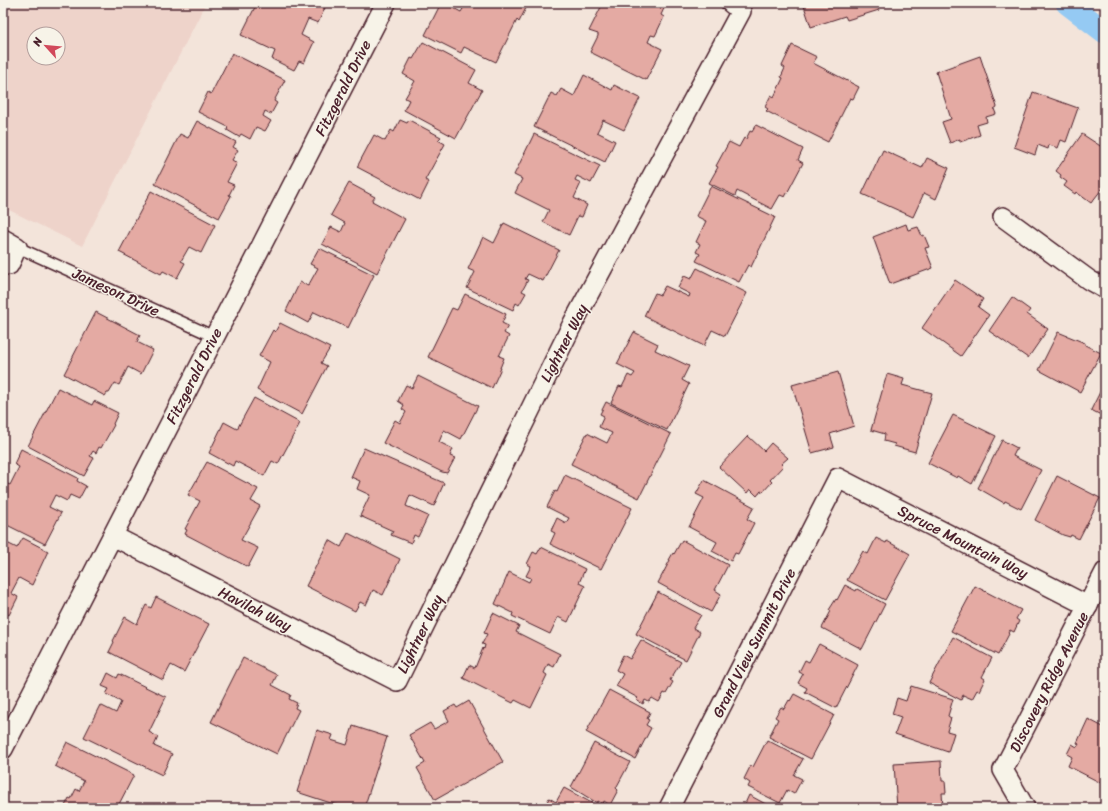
<svg xmlns="http://www.w3.org/2000/svg" width="1108" height="811" viewBox="0 0 1108 811" font-family="Sriracha,sans-serif">
<style>
.built{fill:#eed3ca;fill-rule:evenodd}
.lines{fill:none;stroke-linecap:round;stroke-linejoin:round}
.canal{stroke:#95caf3;stroke-width:23}
.building{fill:#e4aaa3;stroke:#4a1f2b}
.service-casing{stroke:#4a1f2b;stroke-width:13}
.minor-casing{stroke:#4a1f2b;stroke-width:22}
.service{stroke:#f7f3e8;stroke-width:10}
.minor{stroke:#f7f3e8;stroke-width:19}
.labels{text-anchor:middle;stroke-width:3;stroke-linejoin:round;paint-order:stroke}
.street-label{font-size:15px;fill:#4a1f2b;stroke:#f7f3e8}
</style>
<rect width="100%" height="100%" fill="#f3e4da"/>
<filter id="ink" filterUnits="userSpaceOnUse"><feTurbulence type="fractalNoise" baseFrequency=".025" numOctaves="2"/><feDisplacementMap in="SourceGraphic" scale="8" xChannelSelector="R" yChannelSelector="G"/><feConvolveMatrix kernelMatrix="1 2 1 2 8 2 1 2 1" color-interpolation-filters="sRGB"/></filter>
<g filter="url(#ink)">
<path class="built" d="M3 3H206L82 246 3 207ZM34 34H58V58H34Z"/>
<g class="lines">
<path class="canal" d="M1067 3 1105 32"/>
</g>
<g class="building">
<path d="M257 3H315L325 8 318 23 308 19 301 35 314 42 304 63 299 61 294 70 272 59 275 51 241 35Z"/>
<path d="M441 3H444L461 12 464 7 459 5 460 3H522L527 6 519 22 517 20 496 62 464 47 461 53 425 35Z"/>
<path d="M603 3H659L665 6 661 15 664 17 655 36 651 35 648 42 662 49 646 80 590 52 598 36V34L589 31Z"/>
<path d="M803 3H876L879 10 847 20 845 16 811 27Z"/>
<path d="M423 42 476 70 469 83 482 90 456 138 404 110 409 100 405 98 415 81 403 74 411 58 413 59Z"/>
<path d="M792 45 817 57 813 63 859 87 853 99 850 98 828 142 766 111 768 109 765 107 771 95 774 97 783 78 781 77 785 68 782 66Z"/>
<path d="M232 53 285 80 274 101 277 103 271 114 265 111 263 116 271 121 265 131 256 127 250 139 241 134 239 137 227 130 228 127 198 112 208 92 211 94Z"/>
<path d="M980 56 997 107 994 109 996 114 986 117 987 122 977 125 980 135 960 142V139L950 143 942 122 951 119 936 72Z"/>
<path d="M584 75 612 90 614 85 640 98 624 130 603 120 597 132 615 141 605 162 534 127 551 93 557 96 561 89 574 96Z"/>
<path d="M1033 92 1078 108 1066 142 1061 140 1058 148 1049 145 1048 149 1038 145 1035 155 1014 147Z"/>
<path d="M400 120 407 123 409 120 441 137 438 140 445 144 425 180 429 182 420 200 357 167 374 135 385 141 391 130 394 132Z"/>
<path d="M197 121 236 142 233 147 238 150 232 160 237 163 227 182 234 185 229 195 231 196 219 218 155 184 180 134 188 138Z"/>
<path d="M756 125 803 149 798 160 803 163 785 197 780 195 772 209 737 191 735 196 709 183 718 167 716 166 729 142 739 147 744 138 746 139 750 131 752 132Z"/>
<path d="M534 134 600 166 591 183 577 176 575 180 581 183 574 198 587 205 582 217 578 216 569 235 543 222 549 210 515 193 522 179 514 175Z"/>
<path d="M1082 134 1105 149V185L1091 203 1076 192 1075 194 1064 186 1067 182 1060 177 1061 175 1056 171Z"/>
<path d="M883 150 922 168 927 158 949 168 936 199 924 193 913 217 862 194Z"/>
<path d="M349 183 375 197 372 201 405 219 377 273 322 244 331 227 341 232 345 223 331 215Z"/>
<path d="M711 186 775 217 751 267 748 265 739 282 696 261 700 254 696 252 700 244 696 242 706 221 696 216Z"/>
<path d="M151 191 215 225 201 253 189 247 181 261 185 263 177 278 163 271 161 274 119 252Z"/>
<path d="M504 223 559 250 543 281 528 274 525 279 528 280 522 291 526 293 519 305 516 303 513 310 467 288 475 272 468 269 483 237 494 243Z"/>
<path d="M906 224 908 230 918 227 922 236 924 235 929 247 925 248 933 268 890 284 873 237Z"/>
<path d="M319 248 374 275 348 328 314 312 308 323 286 311 300 282 308 286 318 268 310 264Z"/>
<path d="M697 268 747 293 725 336 712 330 704 346 644 316 655 293 660 295 665 286 689 297 690 294 678 288 684 276 691 279Z"/>
<path d="M955 280 983 299 978 307 989 315 961 356 922 328Z"/>
<path d="M465 294 506 314 502 323 508 326 504 333 509 336 499 356 504 358 500 368H501L492 388 428 357 452 308 457 310Z"/>
<path d="M1012 297 1030 310 1027 314 1048 329 1028 358 989 331Z"/>
<path d="M96 312 140 335 137 342 153 350 141 374 128 367 119 385 115 383 109 393H107L105 396 64 374Z"/>
<path d="M280 323 330 348 321 363 327 366 302 414 257 390 270 362 259 356 273 330 275 332Z"/>
<path d="M634 332 658 344 655 350 689 366 682 380 689 384 667 430 611 403 619 386 622 387 628 375 632 377 635 373 617 364Z"/>
<path d="M1058 332 1085 343V345L1101 353 1080 392 1039 370Z"/>
<path d="M838 372 854 426 830 434 834 447 812 453 792 385Z"/>
<path d="M887 374 904 379 902 385 932 393 915 452 894 446 895 444 884 441 885 434 871 430Z"/>
<path d="M418 376 478 406 461 439 444 430 439 442 453 449 450 456 455 458 447 473 442 472 383 443 395 420 400 423 406 412 402 409 404 405 398 401 406 385 412 388Z"/>
<path d="M1105 382V417L1091 410Z"/>
<path d="M58 388 92 405 94 401 118 413 113 424 114 425 101 448 99 447 96 453 93 451 90 456 94 458 84 476 28 446Z"/>
<path d="M254 398 300 423 278 464 272 461 264 476 235 461 233 466 209 453 224 422 237 429Z"/>
<path d="M606 402 671 434 639 498 571 464 587 433 607 443 612 433 599 427 604 416 600 414Z"/>
<path d="M953 415 996 436 972 484 958 476 957 478 928 463Z"/>
<path d="M748 436 764 451 771 443 788 458 781 464 783 466 770 480 772 482 763 492 761 491 757 496 750 489 747 493 719 467Z"/>
<path d="M1002 440 1017 448 1013 456 1041 470 1021 509 1005 501 1004 503 978 488Z"/>
<path d="M364 448 444 483 434 506 410 495 406 506 428 516 418 537 414 535 411 543 391 535 393 531 360 516 370 495 357 489 360 481 351 477Z"/>
<path d="M21 449 78 478 77 481 86 486 79 499 70 495 67 501 55 495 49 507 61 513 45 544 3 523V482L10 485 19 467 14 464Z"/>
<path d="M207 462 258 489 251 501 260 506 241 540 258 548 248 567 185 534 187 530 185 529 200 501 188 495Z"/>
<path d="M565 475 632 508 601 569 550 544 555 533 551 531 557 518 566 523 569 518 547 507 555 491 557 492Z"/>
<path d="M1057 476 1100 498 1079 539 1071 535 1070 537 1063 535 1035 520Z"/>
<path d="M704 480 754 507 747 519 754 523 738 554 735 553 731 561 712 551 717 542 689 527 704 498 696 494Z"/>
<path d="M348 533 400 559 383 595 373 590 366 605 360 602 355 611 306 586 329 540 341 547Z"/>
<path d="M23 538 48 551 32 585 19 578 11 593 18 597 9 615 3 612V541L17 548Z"/>
<path d="M876 538 886 543 887 541 910 554 885 600 847 580 863 551 868 554Z"/>
<path d="M682 540 728 565 715 590 721 594 711 612 658 583 670 560H669L673 553 674 554Z"/>
<path d="M541 547 585 569 579 583 585 586 568 622 558 617 550 634 512 616 513 613 495 604 509 572 529 582 531 578 526 576 531 566 527 564 533 552 537 554Z"/>
<path d="M845 585 856 591 857 589 885 604 862 649 822 628 831 611 829 610 836 599 837 600Z"/>
<path d="M975 586 1021 610 1016 619 1019 621 1014 632 1010 630 1008 633 1009 634 998 655 951 631Z"/>
<path d="M658 592 701 615 693 628 700 632 686 660 636 634Z"/>
<path d="M156 597 209 624 184 672 171 665 163 680 109 652 114 642 113 641 125 617 137 624 146 605 151 608Z"/>
<path d="M493 613 519 626 516 632 560 654 554 667 548 664 544 673 547 675 531 708 515 700 513 703 463 678 469 665 475 668 483 648 484 649 485 645 482 644 487 634 484 633Z"/>
<path d="M953 637 992 658 982 677 985 679 979 691 977 690 972 699 963 695 961 700 929 683Z"/>
<path d="M641 640 681 662 670 680 673 682 666 694 664 693 659 702 652 698 649 702 645 700 643 704 636 700 638 698 616 686 623 674 616 670 623 655 630 659Z"/>
<path d="M819 644 858 665 836 708 805 692 807 688 798 683 803 674 799 672 805 660 809 662Z"/>
<path d="M243 658 277 675 272 685 291 695 289 699 297 703 295 708 299 710 277 754 211 722Z"/>
<path d="M108 673 117 678 119 674 166 697 149 732 158 737 154 746 172 754 162 775 84 737 100 705 116 713 121 702 106 694 109 689 102 686Z"/>
<path d="M911 686 953 699 948 716 951 718 947 731 954 733 948 752 895 734 901 717 892 714 897 698 906 701Z"/>
<path d="M609 690 650 712 647 719 649 720 646 725 651 728 635 759 586 732Z"/>
<path d="M794 694 834 715 811 759 769 737 778 719 775 717 781 707 784 709 789 700 790 701Z"/>
<path d="M469 701 503 762 435 800 417 768 425 763 409 735 430 723 434 729 449 721 444 711 455 705 457 708Z"/>
<path d="M1088 719 1105 728V785L1068 766 1072 757 1067 754 1072 744 1077 747 1079 744 1077 743Z"/>
<path d="M353 726 387 737 364 808H346L297 792 317 730 333 735 331 740 347 745Z"/>
<path d="M767 740 803 759 794 775 802 779 794 794 787 790 780 803 748 787 750 783 744 779 751 765 753 767Z"/>
<path d="M67 742 134 775 117 808H64L69 798 71 799 76 789 79 791 84 781 55 766Z"/>
<path d="M594 743 630 762 616 788 618 790 610 805 604 801 603 804 598 801 597 803 571 787Z"/>
<path d="M941 761 942 781H945L946 793H942L943 808H897L894 764Z"/>
<path d="M564 788 601 808H544L549 798 556 802Z"/>
<path d="M749 795 773 808H743Z"/>
</g>
<g class="lines">
<g class="service-casing">
<path id="service" d="M17 247 215 337"/>
</g>
<g class="minor-casing">
<g id="minor">
<path d="M1003 217 1089 280 1105 289"/>
<path d="M3 239 17 247 9 265"/>
<path d="M113 536 397 681 573 323 741 11 731 3"/>
<path d="M3 749 386 3"/>
<path d="M669 808 838 478 1088 606"/>
<path d="M1025 808 1003 770 1105 572"/>
</g>
</g>
<use href="#service" class="service"/>
<use href="#minor" class="minor"/>
</g>
</g>
<g class="labels">
<g class="street-label">
<text transform="translate(343 88) rotate(-63)" y="5">Fitzgerald Drive</text>
<text transform="translate(116 292) rotate(25)" y="5">Jameson Drive</text>
<text transform="translate(564 343) rotate(-63)" y="5">Lightner Way</text>
<text transform="translate(194 376) rotate(-63)" y="5">Fitzgerald Drive</text>
<text transform="translate(963 542) rotate(27)" y="5">Spruce Mountain Way</text>
<text transform="translate(255 609) rotate(27)" y="5">Havilah Way</text>
<text transform="translate(420 634) rotate(-64)" y="5">Lightner Way</text>
<text transform="translate(754 643) rotate(-63)" y="5">Grand View Summit Drive</text>
<text transform="translate(1049 682) rotate(-63)" y="5">Discovery Ridge Avenue</text>
</g>
</g>
<rect width="1108" height="811" fill="none" stroke="#f7f3e8" stroke-width="16"/>
<rect x="8" y="8" width="1092" height="795" fill="none" stroke="#4a1f2b" stroke-width="1.5" filter="url(#ink)"/>
<g transform="translate(46 46) rotate(297)"><circle r="19" fill="#f7f3e8" stroke="#b29e9c"/>
<path d="M0-3L7 15L0 10L-7 15Z" fill="#d1495b"/>
<text y="-6" font-size="11" font-weight="bold" text-anchor="middle" fill="#4a1f2b">N</text>
</g>
</svg>
